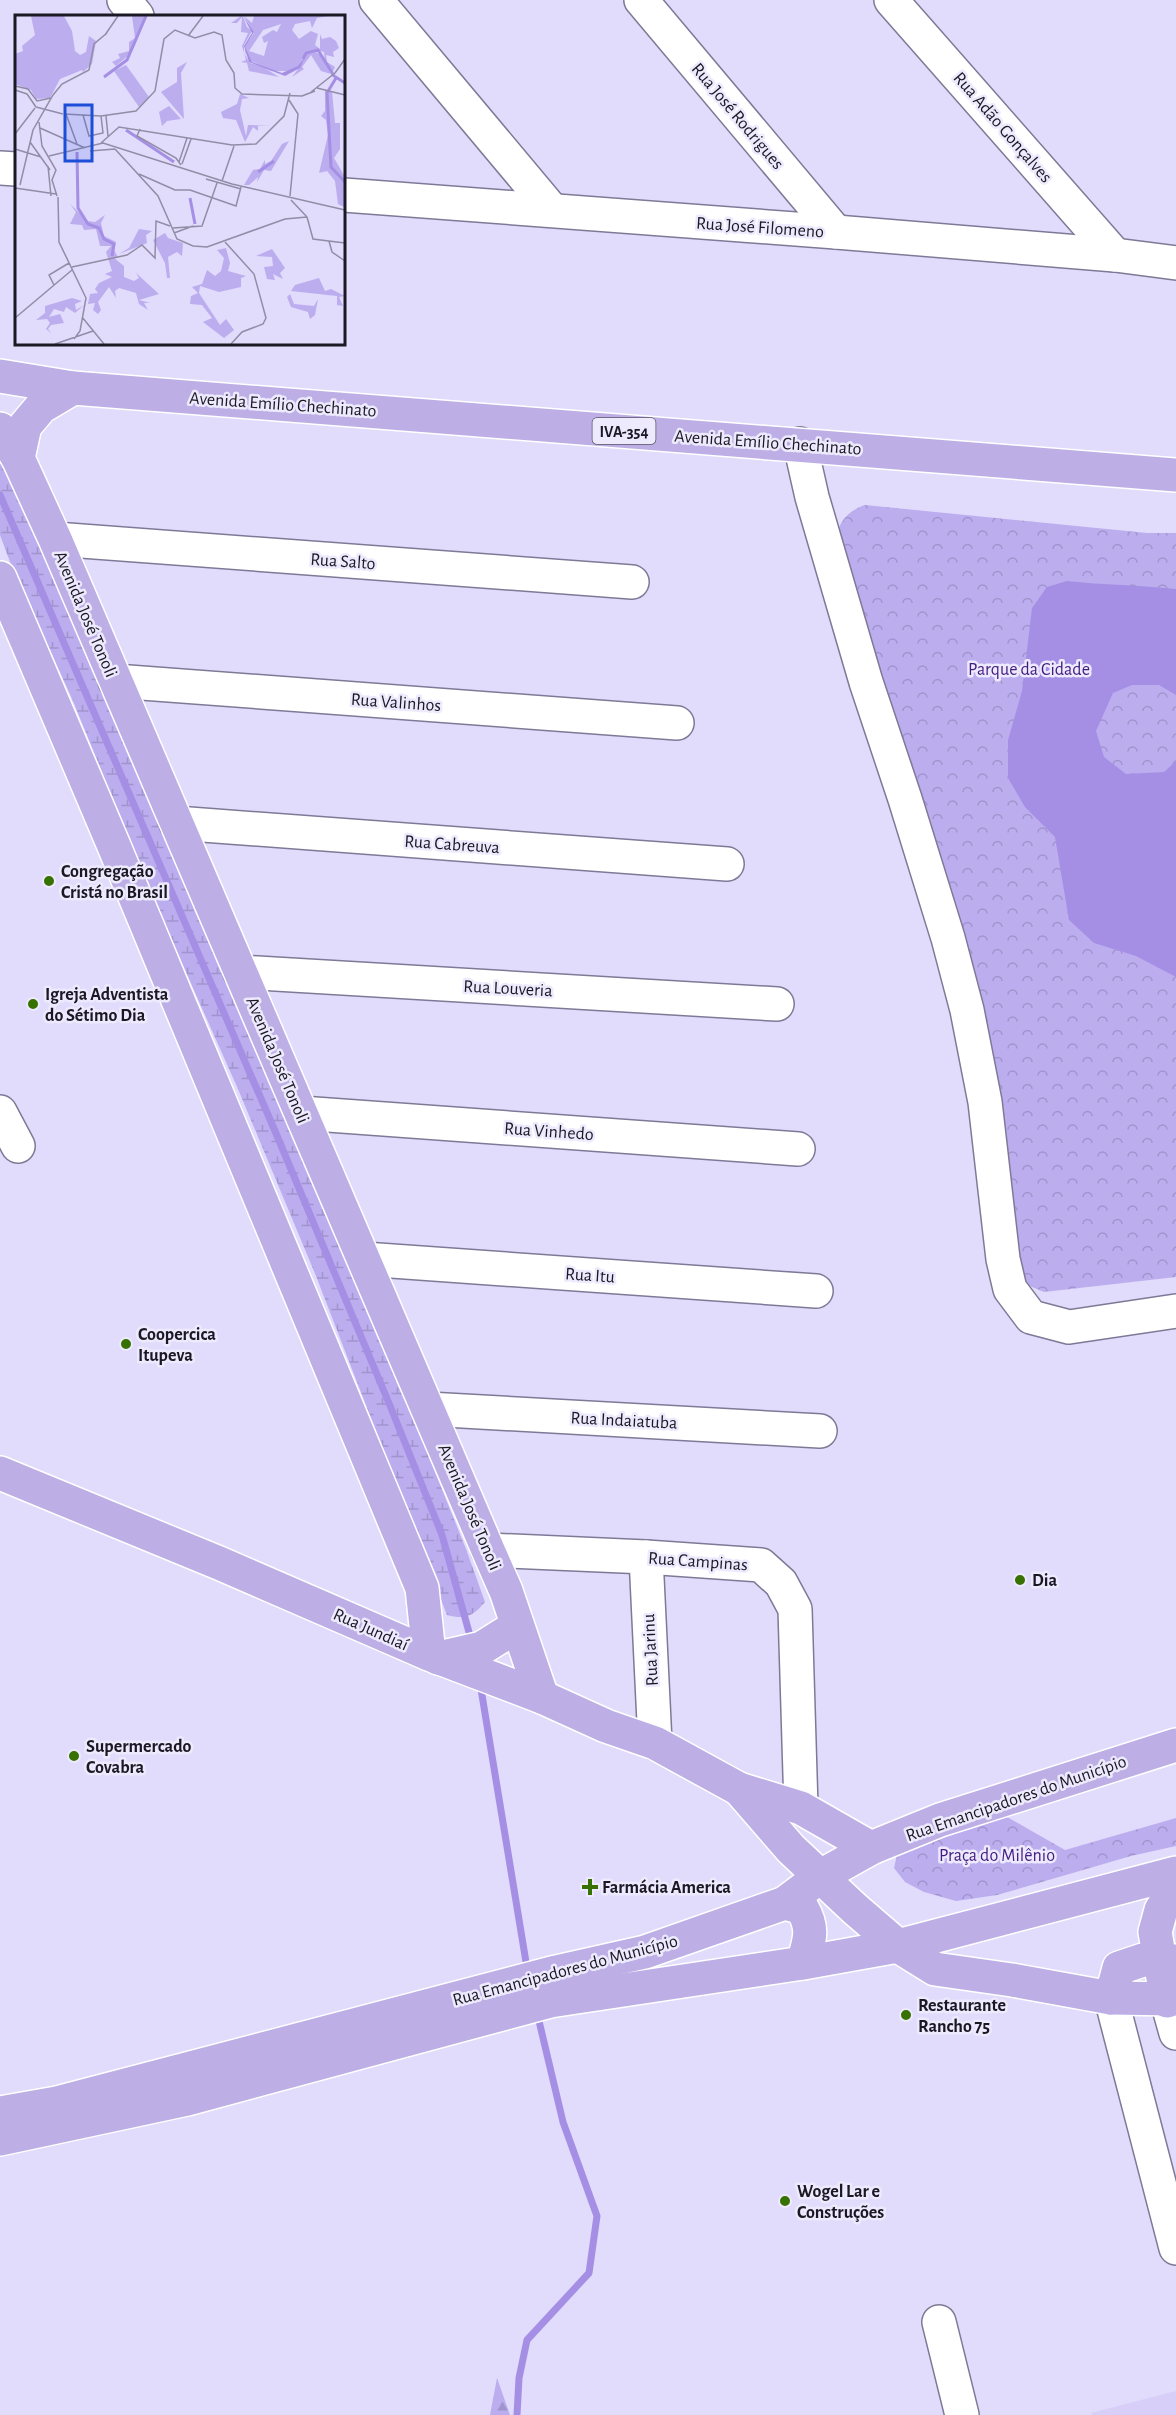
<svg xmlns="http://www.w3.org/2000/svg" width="1176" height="2415" viewBox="0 0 1176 2415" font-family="'Alegreya Sans',sans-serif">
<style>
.built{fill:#d7cff7}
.forest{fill:url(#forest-firs)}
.wetland{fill:url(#wetland-marsh)}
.park{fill:url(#park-crowns)}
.water{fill:#a58fe5}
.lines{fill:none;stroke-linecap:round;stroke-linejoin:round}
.stream{stroke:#a58fe5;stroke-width:7}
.minor-casing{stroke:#7f7996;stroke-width:36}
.major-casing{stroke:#fff;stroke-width:36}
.minor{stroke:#fff;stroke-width:33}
.major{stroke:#bdafe5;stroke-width:33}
.poi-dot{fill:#367102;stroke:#eeeafe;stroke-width:2}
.labels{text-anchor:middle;stroke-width:5;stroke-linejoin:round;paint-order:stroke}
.shield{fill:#eeeafe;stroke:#5a5765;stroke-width:1.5}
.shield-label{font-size:16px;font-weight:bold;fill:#1b1824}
.street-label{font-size:18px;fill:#1b1824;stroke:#eeeafe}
.park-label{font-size:18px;fill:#421c7f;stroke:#eeeafe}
.poi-label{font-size:18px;font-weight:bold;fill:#1b1824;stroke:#eeeafe;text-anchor:start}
.inset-river{fill:none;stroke:#a58fe5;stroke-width:3}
.inset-road{fill:none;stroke:#928da6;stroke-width:1.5}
.view{fill:#1d4ed8;fill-opacity:0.15;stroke:#1d4ed8;stroke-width:3}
.inset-edge{fill:none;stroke:#1b1824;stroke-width:3}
</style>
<defs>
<pattern id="forest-firs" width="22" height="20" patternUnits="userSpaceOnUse" patternTransform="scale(1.5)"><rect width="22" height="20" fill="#bcadef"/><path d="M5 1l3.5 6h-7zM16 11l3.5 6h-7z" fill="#a194cd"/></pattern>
<pattern id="wetland-marsh" width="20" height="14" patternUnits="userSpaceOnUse" patternTransform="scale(1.5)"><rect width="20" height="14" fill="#bcadef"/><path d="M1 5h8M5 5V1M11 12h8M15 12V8" fill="none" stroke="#a194cd"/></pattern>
<pattern id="park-crowns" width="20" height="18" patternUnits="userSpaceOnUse" patternTransform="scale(1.5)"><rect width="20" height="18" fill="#bcadef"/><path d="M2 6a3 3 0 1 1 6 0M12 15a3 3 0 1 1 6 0" fill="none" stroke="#a194cd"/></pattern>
</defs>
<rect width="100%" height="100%" fill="#e1dbfc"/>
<path class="built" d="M1176 2391V2415H1092L1091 2413Z"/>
<path class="forest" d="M497 2378 510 2415H490Z"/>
<path class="wetland" d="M0 458 10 477 419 1432 466 1549 485 1602C473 1616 466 1620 447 1615L316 1276 238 1089 156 905 73 701 10 562 0 535Z"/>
<g class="park">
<path d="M865 505 1147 533H1176V1277L1044 1292 1025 1284 1012 1257 981 999 836 546C836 525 845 512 865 505Z"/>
<path d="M1000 1813 1065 1850 1176 1818V1846L1131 1856 997 1895 956 1901 924 1892 905 1882 894 1868 897 1855Z"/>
</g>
<path class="water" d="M1067 581C1103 585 1140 585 1176 589V695L1159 685H1132L1113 693 1096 731 1104 757 1126 774 1164 772 1176 761V977L1136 956 1094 943 1069 920 1055 837 1025 807 1008 778V740L1022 691 1032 608 1047 587Z"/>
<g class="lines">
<g class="stream">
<path d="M0 495 275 1131 391 1408 442 1535 472 1643"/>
<path d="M480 1683 526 1962"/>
<path d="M517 2415 519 2378 527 2340 589 2273 597 2216 563 2122 539 2021"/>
</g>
<g class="minor-casing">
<g id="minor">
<path d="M124 0 137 16"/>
<path d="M376 0 552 210"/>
<path d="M641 0 836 232"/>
<path d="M891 0 1115 255"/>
<path d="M0 168 16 169"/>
<path d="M344 195 836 232 1115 255 1176 263"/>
<path d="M800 444 812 497 866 682 905 799 948 938 967 1010 985 1102 1003 1259 1010 1289 1031 1317 1069 1327 1176 1311"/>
<path d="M55 539 632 582"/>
<path d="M115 681 677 723"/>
<path d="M176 823 727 864"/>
<path d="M240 972 777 1004"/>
<path d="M0 1112 18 1146"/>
<path d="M301 1113 798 1149"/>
<path d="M364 1259 816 1291"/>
<path d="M428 1409 820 1431"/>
<path d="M488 1550 646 1557 761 1565 781 1583 795 1609 801 1808"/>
<path d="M646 1557 655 1743"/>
<path d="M1111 1998 1176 2248"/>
<path d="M1167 2001 1176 2033"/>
<path d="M939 2322 962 2415"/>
</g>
</g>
<g class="major-casing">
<g id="major">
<path d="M0 376 73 388 1176 475"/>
<path d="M0 429 18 458 55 539 488 1550 506 1591 542 1697"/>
<path d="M18 458 25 426 41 407 73 388"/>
<path d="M0 578 114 846 422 1588 429 1654"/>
<path d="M0 1473 219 1563 429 1654 542 1697 606 1726 655 1743 739 1789 801 1808 871 1848"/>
<path d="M438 1658 482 1648 517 1626"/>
<path d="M739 1789 791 1849 855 1909 898 1946 935 1969 1012 1980 1111 1998 1176 1999"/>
<path d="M785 1903 802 1908C815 1930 809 1941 803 1963"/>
<path d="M1111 1998 1119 1968 1143 1960 1176 1961"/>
<path d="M1167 2001 1155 1932 1161 1910 1176 1887"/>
<path d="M0 2113 57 2103 556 1972 645 1952 785 1903 821 1876 871 1848 940 1820 1176 1745"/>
<path d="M0 2139 187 2099 550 2001 803 1963 898 1946 1176 1873"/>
</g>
</g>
<use href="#minor" class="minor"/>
<use href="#major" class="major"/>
</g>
<g class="poi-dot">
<circle cx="49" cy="881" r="6"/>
<circle cx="33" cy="1004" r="6"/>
<circle cx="126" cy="1344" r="6"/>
<circle cx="1020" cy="1580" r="6"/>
<circle cx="74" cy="1756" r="6"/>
<path d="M587 1878h6v6h6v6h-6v6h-6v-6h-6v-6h6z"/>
<circle cx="906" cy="2015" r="6"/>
<circle cx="785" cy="2201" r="6"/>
</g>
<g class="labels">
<rect class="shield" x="592.5" y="418" width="63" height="26" rx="4.5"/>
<g class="shield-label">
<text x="624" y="437">IVA-354</text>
</g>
<g class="street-label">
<text transform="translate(738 116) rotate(50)" y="6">Rua José Rodrigues</text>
<text transform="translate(1003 127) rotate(49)" y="6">Rua Adão Gonçalves</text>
<text transform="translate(760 227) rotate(4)" y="6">Rua José Filomeno</text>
<text transform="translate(283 404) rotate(4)" y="6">Avenida Emílio Chechinato</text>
<text transform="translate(768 442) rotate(4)" y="6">Avenida Emílio Chechinato</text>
<text transform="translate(343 561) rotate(4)" y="6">Rua Salto</text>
<text transform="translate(86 614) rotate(67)" y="6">Avenida José Tonoli</text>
<text transform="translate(396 702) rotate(4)" y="6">Rua Valinhos</text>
<text transform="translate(452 844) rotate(4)" y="6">Rua Cabreuva</text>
<text transform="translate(508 988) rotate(3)" y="6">Rua Louveria</text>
<text transform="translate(278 1060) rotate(67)" y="6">Avenida José Tonoli</text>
<text transform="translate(549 1131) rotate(4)" y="6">Rua Vinhedo</text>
<text transform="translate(590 1275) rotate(4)" y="6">Rua Itu</text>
<text transform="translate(624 1420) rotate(3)" y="6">Rua Indaiatuba</text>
<text transform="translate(470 1507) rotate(67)" y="6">Avenida José Tonoli</text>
<text transform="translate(698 1561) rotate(4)" y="6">Rua Campinas</text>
<text transform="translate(371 1629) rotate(24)" y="6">Rua Jundiaí</text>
<text transform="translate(650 1650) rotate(-93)" y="6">Rua Jarinu</text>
<text transform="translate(1016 1798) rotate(-19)" y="6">Rua Emancipadores do Município</text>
<text transform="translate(565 1970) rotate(-15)" y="6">Rua Emancipadores do Município</text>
</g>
<g class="park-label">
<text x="1029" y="675">Parque da Cidade</text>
<text x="997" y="1861">Praça do Milênio</text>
</g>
<g class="poi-label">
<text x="61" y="877">Congregação<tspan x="61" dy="21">Cristá no Brasil</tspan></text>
<text x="45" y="1000">Igreja Adventista<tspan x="45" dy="21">do Sétimo Dia</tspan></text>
<text x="138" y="1340">Coopercica<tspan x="138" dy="21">Itupeva</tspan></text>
<text x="1032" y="1586">Dia</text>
<text x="86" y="1752">Supermercado<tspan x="86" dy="21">Covabra</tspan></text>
<text x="602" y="1893">Farmácia America</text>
<text x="918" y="2011">Restaurante<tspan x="918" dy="21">Rancho 75</tspan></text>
<text x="797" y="2197">Wogel Lar e<tspan x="797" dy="21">Construções</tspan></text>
</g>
</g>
<g transform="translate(15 15)">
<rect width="330" height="330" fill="#e1dbfc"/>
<path d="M111 50 134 82 124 92 99 56Z" fill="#bcadef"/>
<path d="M16 1H49L57 16 60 36 65 40 71 37 74 21 81 26 77 49 68 57 67 55 45 64 35 83 21 84 16 75 0 69V39L8 36 7 31 20 20ZM117 1H130L115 39 101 51 97 47 105 43 103 39 114 36V27L120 23ZM226 1 228 2 232 12 237 16 229 30V38L235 48 247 51 236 46 230 37V31L239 18 229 1 237 8 239 1H313L302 3 297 13 295 6 280 9 277 15 284 24 296 16 303 19 300 30 305 34V19L307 24 315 22 321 26 324 33 318 37 319 42 311 40 312 47 320 52 317 58 310 46 309 37 305 36 307 43 316 59 306 56 296 40 287 52 289 54 277 62 284 53 291 38 301 37 306 41 302 34 290 37 286 49 276 56H256L248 52 264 62 234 56 232 48 226 47 231 45 227 31 233 18 226 17 227 2 222 8H216ZM266 9 262 17 258 15 247 22 249 28 253 26 249 41 234 36 248 15ZM172 47 166 58 169 104 146 77 162 67V53ZM310 75 317 77 320 108H325V134L319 143 330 162 329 192 323 189 320 166 312 156 304 158 313 120 311 105 306 101 310 96ZM225 79 234 83 227 84 225 95 231 121 233 110 256 111H243V116L238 112 230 127 221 105 208 103 206 97 222 89ZM154 91 166 104 152 106 147 111 144 97ZM274 126 256 156 249 155 242 167 243 162 234 170H229L238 155 245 154 250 145V149L256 146 267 129ZM55 189 73 206 80 207 90 200 86 208 89 221 101 227 99 235 103 242 99 243 109 251V262L119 266 124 263 121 258 144 279 124 285 135 288H129L133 295 124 289 121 278 104 273 100 276 101 283 94 272 83 287 86 295 83 299 78 295 80 288 73 289 75 279 83 278 80 274 84 268 97 262 90 259 97 256 91 237 96 231H85L81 214 69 215 67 210 55 209 61 197ZM124 214 137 216 131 220 132 228 104 239 114 233ZM150 218 153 223 168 228 167 241 162 237 153 242 155 263H152L150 248 138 225ZM211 233 215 248 213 256 231 261 226 263V272L204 277 185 271 184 278 205 310 211 304 219 315 209 323 188 307 197 303 187 290 175 289 176 281 183 278 177 272 187 269 192 255 200 261 206 256 209 243 202 235ZM257 234 270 253 265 258 268 264 258 259 260 265 252 264 249 252 258 251 257 242 241 241ZM304 263 310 276 316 274 330 281 324 282 328 291 322 290V281L276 276 280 270ZM275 279 279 289 299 291 303 284 300 300 295 304 293 297 276 292 272 282ZM57 283 67 286 60 289 61 295 69 290 60 298 51 292 49 297 39 294 34 302 45 299 49 308 36 310 33 314 36 318 31 314 35 308 32 304 21 305 30 298V291Z" fill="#bcadef" fill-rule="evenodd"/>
<path d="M228 1 239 17 230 32 237 47 267 58 283 51 290 42 285 53 270 61 234 47 229 31 237 18Z" fill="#a58fe5"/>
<path class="inset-river" d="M288 44 291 38 303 35 319 61 330 68M89 62 112 45 131 1M321 63 312 78 316 152 330 167M111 115 159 147M62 137 63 193 73 209 84 213 89 224 99 229 97 241M243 157 259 146M175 183 180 209"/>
<path class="inset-road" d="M90 20 103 1M173 21 188 1M0 71 13 74 22 86 36 83M302 73 330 80M0 75 12 79 21 92M296 77 320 58 330 44M274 85 283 99 275 181M21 92 48 99M49 99 86 101 121 96 140 76 149 24 160 15 180 23 199 17 207 20 211 45 219 58 220 73 227 79 287 81 300 76M51 99 62 129M68 100 74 121 88 118 86 101M91 101 93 121M24 107 27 131 41 155 37 165 42 181M25 113 70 133M125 114 122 121 161 143 166 150M0 119 20 93M15 127 35 155M86 128 104 112 217 130 241 129 269 101 275 78M0 134 26 142M100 134 143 181 162 224 178 231 192 232 270 204 292 202M75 136 100 134M34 141 88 128 217 169 330 195M164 147 172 123M167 149 176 124M33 151 36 181M124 159 160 175H175L221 191 226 172M191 164 226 174M207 166 219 131M5 170 18 115 38 80 47 69 74 55 79 29 92 18M0 173 41 179M43 182 44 227 71 283 65 316 59 324M276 185 292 202M292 202 298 224 330 228M158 213 187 211 202 168M159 218 178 211M314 226 317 237 330 246M210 227 239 259 251 303 248 309 227 317 216 329M57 252 112 240 127 230 140 243 141 206 155 211M39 270 34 260 54 248M67 302 89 329M0 303 57 255M40 329 78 316"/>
<path class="view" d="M50 90H77V146H50Z"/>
<rect width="330" height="330" class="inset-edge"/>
</g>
</svg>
